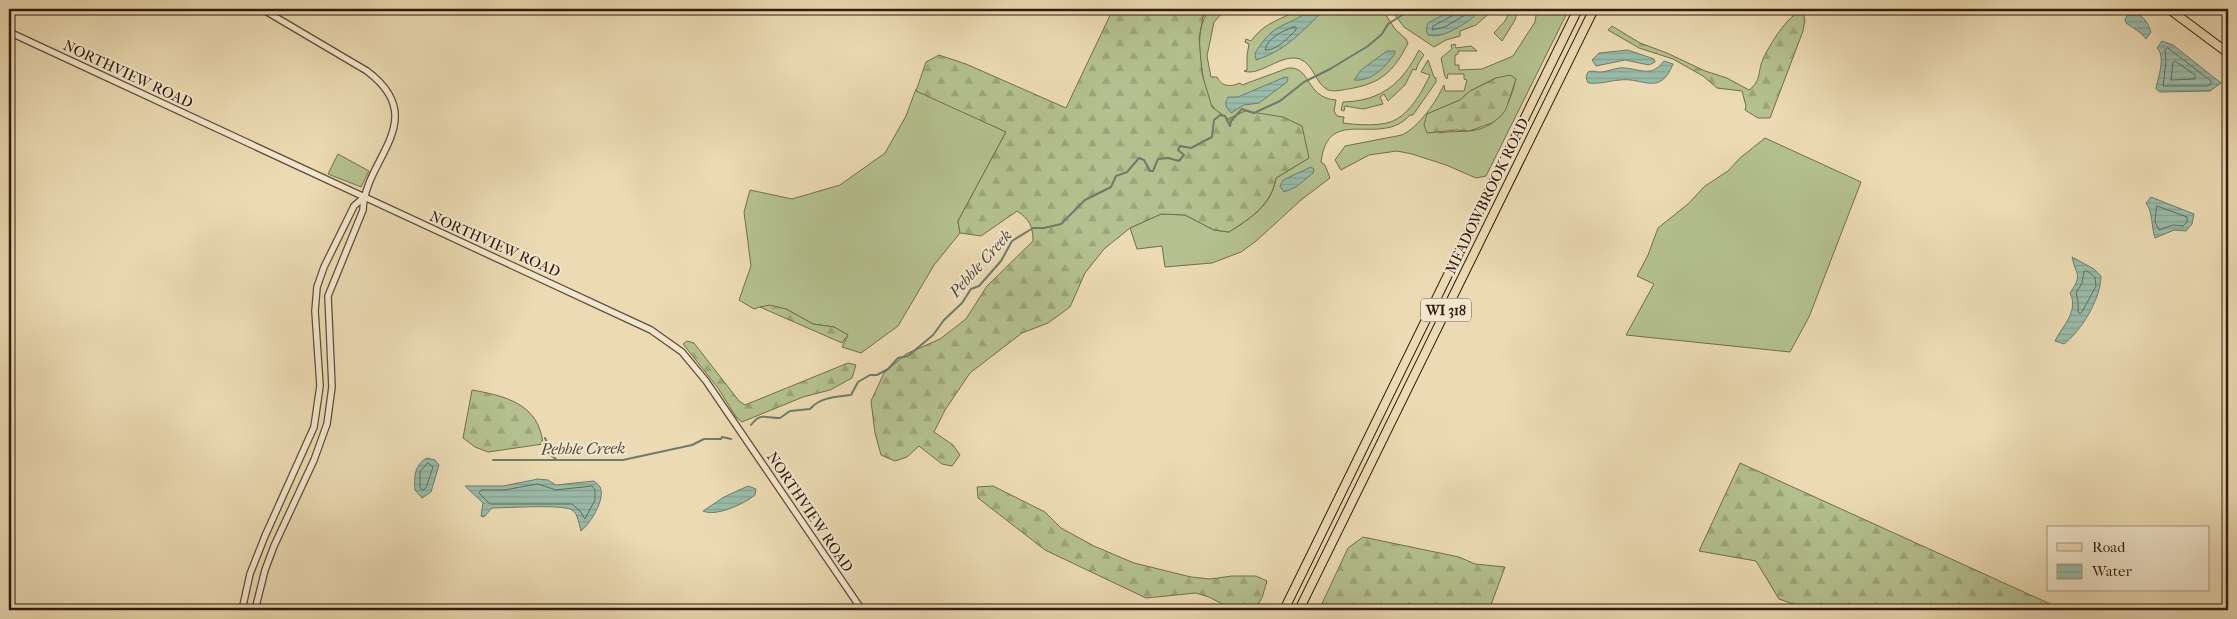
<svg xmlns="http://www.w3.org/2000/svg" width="2237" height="619" viewBox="0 0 2237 619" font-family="'IM FELL French Canon',serif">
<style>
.grass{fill:#b4c08f;stroke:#726d4e;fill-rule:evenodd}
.forest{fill:url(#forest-firs);stroke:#726d4e}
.water{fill:url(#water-rules);stroke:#6f7b6a}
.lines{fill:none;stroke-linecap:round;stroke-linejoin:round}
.shore{stroke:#656a5a;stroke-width:1}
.stream{stroke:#6f7b6a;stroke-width:2}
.minor-casing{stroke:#604a36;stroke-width:8}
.major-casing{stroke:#311a0c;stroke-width:10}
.minor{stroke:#f2e7ce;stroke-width:5.5}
.major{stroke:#ebdab3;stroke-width:8}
.labels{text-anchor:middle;stroke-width:4;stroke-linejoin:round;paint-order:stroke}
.shield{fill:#f2e7ce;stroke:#6b5846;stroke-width:1}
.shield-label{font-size:14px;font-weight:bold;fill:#311a0c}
.street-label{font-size:15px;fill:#311a0c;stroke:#f2e7ce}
.water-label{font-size:16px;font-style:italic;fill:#504a3b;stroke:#f2e7ce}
</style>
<defs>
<pattern id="forest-firs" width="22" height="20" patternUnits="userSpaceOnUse" patternTransform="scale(1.25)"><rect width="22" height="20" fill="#b4c08f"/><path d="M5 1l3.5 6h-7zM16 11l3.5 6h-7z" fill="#9ba47a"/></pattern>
<pattern id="water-rules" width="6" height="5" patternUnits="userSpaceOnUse" patternTransform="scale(1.25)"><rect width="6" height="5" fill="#99bba9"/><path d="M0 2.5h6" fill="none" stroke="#84a090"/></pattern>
</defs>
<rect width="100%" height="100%" fill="#ebdab3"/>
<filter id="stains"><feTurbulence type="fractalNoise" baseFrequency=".004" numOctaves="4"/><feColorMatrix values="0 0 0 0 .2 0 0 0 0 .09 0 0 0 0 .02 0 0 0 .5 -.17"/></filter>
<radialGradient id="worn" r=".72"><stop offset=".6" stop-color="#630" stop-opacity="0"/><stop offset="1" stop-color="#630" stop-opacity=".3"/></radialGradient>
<g class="grass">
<path d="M1210 9H1226L1214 22 1207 56 1211 77H1217C1222 87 1230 87 1240 83L1242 85 1288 68C1312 66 1305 98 1336 100L1334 111 1337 116 1344 117 1343 123C1357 125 1385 127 1397 119 1412 110 1423 90 1430 75L1421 72 1428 60 1434 77 1436 78V82L1413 115H1410C1380 149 1328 103 1321 162L1325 165 1330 178 1301 200 1255 242 1241 252 1212 263 1165 267 1162 246 1137 249 1130 228 1161 214 1185 215 1214 230 1229 232C1251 218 1272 205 1276 178L1309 158C1286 147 1229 125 1214 108 1205 99 1202 69 1200 56 1199 38 1199 23 1210 9Z"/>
<path d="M1290 9H1382L1395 29 1406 39 1408 43C1394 72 1380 84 1348 89 1341 90 1335 92 1328 90 1315 83 1314 65 1300 59 1281 53 1260 77 1244 71L1247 70V55L1249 44 1245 42 1246 39 1251 41C1262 26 1274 21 1291 14Z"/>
<path d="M1390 9H1403L1402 10 1415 14 1423 9H1498L1495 13 1492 11 1476 25 1460 31V36L1446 40 1434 47 1404 27Z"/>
<path d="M1511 9H1518L1515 20 1502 41 1494 33 1505 21Z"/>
<path d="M1537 9H1569L1486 176 1476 178 1446 165 1412 154 1397 151 1369 155 1341 170 1335 160 1345 146 1402 135C1419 127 1436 102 1444 85L1445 91H1464L1467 80 1464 79V74H1448L1447 79 1445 77 1441 58 1452 49 1451 45 1455 44 1456 48 1471 46 1477 51H1458V54L1455 55V65H1459V70L1482 69 1513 56 1535 22ZM1496 78 1516 79C1509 105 1501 127 1470 131 1460 132 1450 131 1439 133L1427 114 1460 100 1470 91Z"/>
<path d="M1419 50 1424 55 1418 64 1416 70 1413 69 1405 85 1388 101 1384 94 1380 97 1383 104 1363 109 1345 106 1344 111 1341 110 1343 102C1381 101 1402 84 1419 50Z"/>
<path d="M916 89 1006 132 958 221 960 233 934 265 898 326 861 353 842 347 848 335 834 327 813 324 786 309 760 307 754 309 739 300 751 266 744 212 750 190 792 199 840 185 885 153 906 116Z"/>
<path d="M1765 138 1861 182 1809 317 1790 352 1626 335 1654 284 1637 276 1648 255 1658 228 1688 204 1705 186 1728 171 1740 158Z"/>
<path d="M338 154 369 171 361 187 328 174Z"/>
</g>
<g class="forest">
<path d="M1113 9H1210L1203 17 1199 38 1202 74 1212 107 1228 119 1245 111 1283 117 1302 126 1309 158 1276 178C1271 205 1251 218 1229 232L1214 230 1185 215 1161 214 1130 228 1104 249 1085 273 1070 307 1048 323 1022 333 970 373 945 410 934 432 953 445 960 455 952 466 942 464 919 446 907 457 895 461 881 455 875 433 871 401 884 373 906 354 940 339 966 319 987 286 1033 241C1033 226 1029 219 1017 211L981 236 960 233 958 221 1006 132 916 91 926 62 939 55 966 64 1066 108Z"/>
<path d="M1802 11 1805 20 1803 31 1770 118H1758L1745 110 1746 106 1742 91 1717 88 1703 76 1673 59 1639 48 1608 30 1612 26 1640 43 1667 53 1705 71 1727 78 1749 90C1762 80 1757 73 1763 59 1769 46 1788 14 1802 11Z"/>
<path d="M1510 75 1516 79 1506 109 1501 116 1492 123 1469 131 1456 130 1427 133 1424 125 1427 114 1460 100 1470 91 1496 78Z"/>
<path d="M770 305 786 309 813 324 834 327 848 335 842 343 760 307Z"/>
<path d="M687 341 694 343 739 401 745 405 848 363 856 365 852 378 830 390 803 397 742 422 736 417 718 388 683 344Z"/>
<path d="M472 390C506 396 539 404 543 444L488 452 475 447 463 438Z"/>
<path d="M1740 463 2037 598 2064 610H1810L1779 599 1756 561 1699 551Z"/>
<path d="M993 486 1045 512 1061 528 1094 546 1134 563 1191 577 1210 579 1232 576H1256L1267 581 1262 598 1254 610H1234L1209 597 1196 593 1146 598 1045 550 978 498 977 487Z"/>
<path d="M1363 537 1459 557 1475 564 1505 567 1489 610H1319L1348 548Z"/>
</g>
<g class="water">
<path d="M1310 9H1325C1302 31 1287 50 1256 60L1255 53C1261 44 1267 35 1276 29 1287 22 1301 19 1310 9Z"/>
<path d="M1454 9H1482C1472 20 1444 40 1428 35L1426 30 1428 23Z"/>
<path d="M2131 10C2142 15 2147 20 2151 32L2146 39 2141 33 2126 23 2125 19Z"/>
<path d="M2162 41 2173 45 2221 83 2210 91 2160 92 2156 89C2158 77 2166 57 2157 48Z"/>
<path d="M1628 50 1654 59 1655 62 1649 65 1625 60 1596 66 1592 60 1599 53Z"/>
<path d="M1387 51H1395V53C1386 67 1371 82 1354 80L1361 70Z"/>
<path d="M1664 61 1673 64C1660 97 1643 77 1620 80 1607 81 1603 84 1588 83L1586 77 1588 72C1593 70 1595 72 1600 72 1608 72 1616 67 1624 68 1641 69 1651 78 1664 61Z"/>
<path d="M1285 77 1288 78 1287 82 1259 103 1244 105 1231 113C1226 107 1224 104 1228 97H1238Z"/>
<path d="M1311 167 1314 169 1313 173 1296 187 1284 192 1280 186 1283 180Z"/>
<path d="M2151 197 2194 214 2192 224 2186 231 2174 230 2155 238C2151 225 2153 213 2146 203Z"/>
<path d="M2072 257 2094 269 2101 276C2101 298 2082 330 2064 344L2055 341C2063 325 2079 311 2070 293 2083 274 2076 276 2072 257Z"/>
<path d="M427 458 435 460 439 465 431 492 422 498 415 490C414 477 414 465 427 458Z"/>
<path d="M538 479 548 480 556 485 594 481C596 483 599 485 600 487 606 499 590 524 581 531 579 525 578 513 572 510 563 504 506 508 492 508L484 517 481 516 483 503 465 486H503Z"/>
<path d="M748 486 756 489 755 495C744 504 716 517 703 511L724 497Z"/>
</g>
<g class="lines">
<g class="shore">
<path d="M1455 9 1454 15 1433 26 1432 30 1445 27 1475 9"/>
<path d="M1293 27H1296V30C1288 38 1276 51 1265 50 1267 38 1283 31 1293 27Z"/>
<path d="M2168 48 2211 81V84L2207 86H2163L2166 62 2165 50Z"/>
<path d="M2175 61 2195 75V79L2171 80 2173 63Z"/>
<path d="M2157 206 2187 217V222L2183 226 2173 225 2159 230 2155 222Z"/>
<path d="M2087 271 2095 277 2096 286 2082 312 2080 314 2078 312V300L2076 293 2082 283 2084 272Z"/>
<path d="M428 463 433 467 426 488 423 490 420 488V472Z"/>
<path d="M538 484 556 490 592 486 595 490V500L585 519 580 511 572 504H490L479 493 481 490H504Z"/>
</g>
<g class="stream">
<path d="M751 425C761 412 765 418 780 418L790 411 810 409C820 397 837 397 851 395L858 382 870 375H877L888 369 898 358 908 356 933 335 944 320 962 303 971 289 979 286 1001 261 1012 241 1033 228H1044L1061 224 1085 200 1111 187 1116 176 1127 172 1139 158 1144 160 1150 171H1153L1158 159 1168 158 1179 161 1184 155 1178 150 1180 146 1191 148 1212 137 1214 120 1220 115 1225 116 1230 126 1231 121 1242 109 1254 113 1280 101 1304 82 1330 69 1368 46 1382 34 1388 24 1412 9"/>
<path d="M545 438 550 449 548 453H552V456L556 459"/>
<path d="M493 460H623L692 445 704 439H721L722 437 731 439"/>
</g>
<g class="minor-casing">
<g id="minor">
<path d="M9 32 651 330 682 352 706 381 862 610"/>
<path d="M242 610 250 574 265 536 314 427 320 386 315 311 317 287 324 267 354 206 363 198"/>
<path d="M255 610 265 570 274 546 314 460 327 424 332 387 328 296 363 210C364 159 432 120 367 71L262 9"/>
</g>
</g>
<g class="major-casing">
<g id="major">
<path d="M2169 9 2228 53"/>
<path d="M1284 610 1578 9"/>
<path d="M1299 610 1594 9"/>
</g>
</g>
<use href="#minor" class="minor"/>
<use href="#major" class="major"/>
</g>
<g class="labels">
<rect class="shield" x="1421" y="298.5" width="50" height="23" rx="4"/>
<g class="shield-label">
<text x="1446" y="315">WI 318</text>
</g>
<g class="street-label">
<text transform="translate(128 74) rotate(25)" y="5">NORTHVIEW ROAD</text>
<text transform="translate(1487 196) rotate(-64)" y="5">MEADOWBROOK ROAD</text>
<text transform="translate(495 244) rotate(24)" y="5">NORTHVIEW ROAD</text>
<text transform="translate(810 512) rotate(56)" y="5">NORTHVIEW ROAD</text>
</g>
<g class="water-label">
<text transform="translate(980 263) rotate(-48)" y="6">Pebble Creek</text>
<text transform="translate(583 448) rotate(-1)" y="6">Pebble Creek</text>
</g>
</g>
<rect width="2237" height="619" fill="none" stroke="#ebdab3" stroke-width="30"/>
<rect x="10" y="10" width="2217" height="599" fill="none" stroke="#311a0c" stroke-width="2.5"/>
<rect x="15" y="15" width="2207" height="589" fill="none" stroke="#311a0c"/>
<rect x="2047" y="526" width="162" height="65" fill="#f2e7ce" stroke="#a59580"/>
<rect x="2057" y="543" width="25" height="8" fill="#ebdab3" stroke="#a59580"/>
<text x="2092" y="552" font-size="15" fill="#311a0c">Road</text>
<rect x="2057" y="564" width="25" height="15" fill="url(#water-rules)" stroke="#a59580"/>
<text x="2092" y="576" font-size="15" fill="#311a0c">Water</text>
<rect width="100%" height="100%" filter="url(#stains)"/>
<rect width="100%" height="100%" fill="url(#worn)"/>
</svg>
